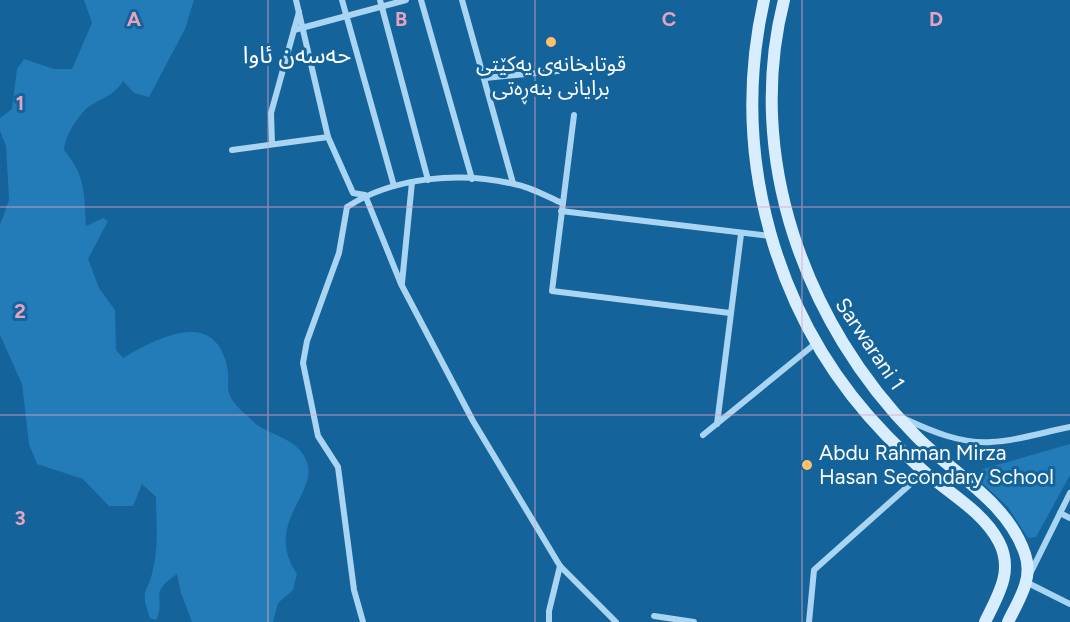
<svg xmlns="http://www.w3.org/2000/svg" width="1070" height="622" viewBox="0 0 1070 622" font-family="Figtree,'Noto Sans Arabic',sans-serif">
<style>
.green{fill:#237cb8}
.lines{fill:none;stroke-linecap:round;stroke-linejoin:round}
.minor{stroke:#a9d5f3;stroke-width:6}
.secondary{stroke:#d8edfd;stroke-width:12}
.grid{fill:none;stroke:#e7a3bd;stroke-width:1.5;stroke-opacity:0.55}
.poi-dot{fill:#ffbf6b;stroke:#14639b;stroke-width:2}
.labels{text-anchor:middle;stroke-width:6;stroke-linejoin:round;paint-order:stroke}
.poi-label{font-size:21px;fill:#fff;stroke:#14639b}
.street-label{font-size:21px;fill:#fff;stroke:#14639b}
.quarter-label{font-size:24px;fill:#fff;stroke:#14639b}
.grid-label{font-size:20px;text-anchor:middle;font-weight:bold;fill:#e7a3bd;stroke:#14639b;stroke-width:6;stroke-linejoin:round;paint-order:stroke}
</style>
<rect width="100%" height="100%" fill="#14639b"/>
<g class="green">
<path d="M84 0H194L185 29 149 97 134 93 123 81C114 97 99 98 86 109 76 119 65 136 64 150 86 177 84 192 86 226L103 218 108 221 88 259 99 288 115 310 116 350 123 358C154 340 211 308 226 362 233 388 219 389 243 412 249 417 254 423 260 427 278 437 299 441 307 462 318 494 263 524 297 574L293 590 278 603 273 622H192L181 593 177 574C147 594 167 597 156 620L150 618C139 588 148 595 153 569 159 546 156 520 156 497L142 484 133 506H109L83 479 37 464 29 444 22 384 0 335V225L9 200 6 146 0 131V118L12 109 17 69 24 59 54 69H72L92 23Z"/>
<path d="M1070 444V475L1036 537 1028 538 1008 507 978 479 977 474 983 469Z"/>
</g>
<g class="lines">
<g class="minor">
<path d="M296 0 328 137 353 193 365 195 401 284 473 421 560 566 616 622"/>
<path d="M342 0 394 186"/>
<path d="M380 0 428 180"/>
<path d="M421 0 472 179"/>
<path d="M462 0 513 183"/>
<path d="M294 30 406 0"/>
<path d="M485 78 558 71"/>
<path d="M574 115 552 291 730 313"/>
<path d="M272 144 271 113 299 12"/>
<path d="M232 150 328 137"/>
<path d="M561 211 770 236"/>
<path d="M402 283 412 182"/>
<path d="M905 419C931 431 961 444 991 442 1017 441 1044 432 1070 427"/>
<path d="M717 424 741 234"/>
<path d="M703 435 816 343"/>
<path d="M1070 493 1026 582 1070 604"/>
<path d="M1060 513 1070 518"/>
<path d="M654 616 694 622"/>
<path d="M363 622 354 590 338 467 318 436 303 363 307 341 339 253 347 207C393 177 460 171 514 184 531 187 546 196 562 203"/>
<path d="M549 622V611L560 566"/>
<path d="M809 622 814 570 924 472"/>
</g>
<g class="secondary">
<path d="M764 0C729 156 775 321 887 436 900 449 913 462 927 474 951 494 984 513 999 542 1014 571 998 595 985 622"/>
<path d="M784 0C744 156 805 324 916 436 952 473 1008 502 1025 554 1034 579 1018 601 1008 622"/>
</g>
</g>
<path class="grid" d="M268 0V622M535 0V622M802 0V622M0 207H1070M0 415H1070"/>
<g class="poi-dot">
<circle cx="551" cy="42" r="6"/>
<circle cx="807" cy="465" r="6"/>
</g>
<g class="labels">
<g class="poi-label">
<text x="551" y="71">قوتابخانەی یەکێتی<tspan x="551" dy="24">برایانی بنەڕەتی</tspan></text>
<text x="819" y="460" text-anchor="start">Abdu Rahman Mirza<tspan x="819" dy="24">Hasan Secondary School</tspan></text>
</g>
<g class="street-label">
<text transform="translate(870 344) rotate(56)" y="7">Sarwarani 1</text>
</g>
<g class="quarter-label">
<text x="297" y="63">حەسەن ئاوا</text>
</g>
</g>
<g class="grid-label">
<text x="134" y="26">A</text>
<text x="401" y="26">B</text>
<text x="669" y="26">C</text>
<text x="936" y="26">D</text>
<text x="20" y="110">1</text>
<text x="20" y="318">2</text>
<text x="20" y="525">3</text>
</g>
</svg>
